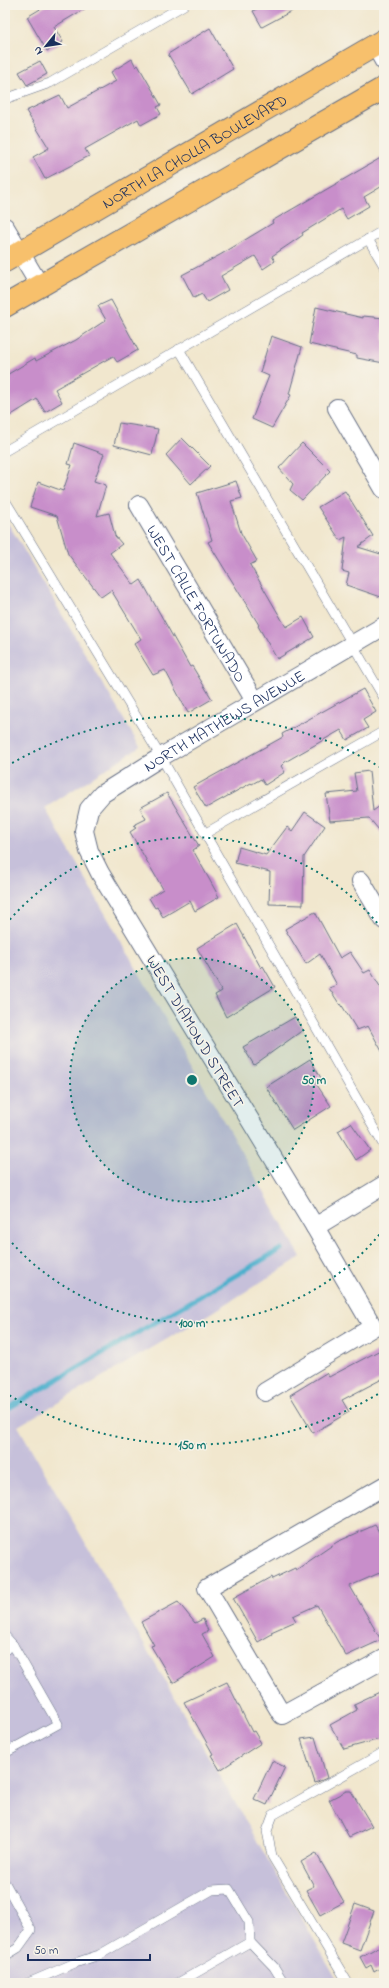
<svg xmlns="http://www.w3.org/2000/svg" width="389" height="1988" viewBox="0 0 389 1988" font-family="'Indie Flower',sans-serif">
<style>
.industrial{fill:#c6c0da}
.lines{fill:none;stroke-linecap:round;stroke-linejoin:round}
.stream{stroke:#4eb0cd;stroke-width:5}
.building{fill:#c88eca}
.service-casing{stroke:#666f85;stroke-width:10}
.minor-casing{stroke:#666f85;stroke-width:20}
.primary-casing{stroke:#666f85;stroke-width:24}
.service{stroke:#fff;stroke-width:9}
.minor{stroke:#fff;stroke-width:18}
.primary{stroke:#f7c06c;stroke-width:22}
.ring{fill:none;stroke:#0f766e;stroke-width:2;stroke-dasharray:2 4}
.labels{text-anchor:middle;stroke-width:3;stroke-linejoin:round;paint-order:stroke}
.street-label{font-size:16px;fill:#1b2f5e;stroke:#f7f3e8}
.centre{fill:#0f766e;stroke:#f7f3e8;stroke-width:2}
.ring-label{font-size:12px;text-anchor:middle;font-weight:bold;fill:#0f766e;stroke:#f7f3e8;stroke-width:3;stroke-linejoin:round;paint-order:stroke}
</style>
<rect width="100%" height="100%" fill="#f7f3e8"/>
<filter id="ink" filterUnits="userSpaceOnUse"><feTurbulence type="fractalNoise" baseFrequency=".025" numOctaves="2"/><feDisplacementMap in="SourceGraphic" scale="8" xChannelSelector="R" yChannelSelector="G"/><feConvolveMatrix kernelMatrix="1 2 1 2 8 2 1 2 1" color-interpolation-filters="sRGB"/></filter>
<filter id="wash" filterUnits="userSpaceOnUse"><feTurbulence type="fractalNoise" baseFrequency=".012" numOctaves="4" result="noise"/><feDisplacementMap in="SourceGraphic" scale="16" xChannelSelector="R" yChannelSelector="G"/><feGaussianBlur stdDeviation="0.9" result="paint"/><feColorMatrix in="noise" values="0 0 0 0 0 0 0 0 0 0 0 0 0 0 0 0 0 1.4 0 .05"/><feComposite in="paint" operator="in"/></filter>
<g filter="url(#wash)">
<rect width="100%" height="100%" fill="#f1e7ce"/>
<path class="industrial" d="M5 518 140 747 45 808 301 1257 210 1314 18 1426 339 1983H5Z"/>
<g class="lines">
<path class="stream" d="M5 1410 281 1249"/>
</g>
<g id="blocks">
<g class="building">
<path d="M47 5H91L54 27 63 42 47 51 27 17Z"/>
<path d="M263 5H303L262 27 253 11Z"/>
<path d="M210 28 233 69 192 94 168 54Z"/>
<path d="M132 59 136 67 138 65 161 105 157 107 161 114 141 125 138 119 85 149 89 156 45 179 33 157 49 148 26 111 60 95 67 108 116 81 111 72Z"/>
<path d="M40 61 47 74 27 85 19 72Z"/>
<path d="M384 156V185L364 197 369 206 347 219 341 209 302 233 303 235 272 256 275 261 263 269 255 256 221 276 228 290 207 302 202 294 194 298 182 275 220 255 273 223 272 221Z"/>
<path d="M111 300 138 350 117 362 113 356 55 389 62 402 45 412 37 399 5 419V376L35 358 36 361 76 340 106 320 98 306Z"/>
<path d="M316 307 363 318V316L384 318V363L357 358V355L309 344Z"/>
<path d="M271 336 302 347 289 394 291 395 272 428 252 419 269 376 260 372Z"/>
<path d="M119 423 158 429 152 455 114 445Z"/>
<path d="M182 438 210 466 191 484 166 455Z"/>
<path d="M74 443 104 454 94 481 106 485 97 516 109 513 115 536 122 544 110 553 134 585 141 580 190 667 192 666 212 699 188 713 165 670 153 675 134 644 141 639 111 590 101 597 68 554 57 516 30 507 38 482 63 491 72 465 68 464Z"/>
<path d="M302 443 330 471 302 500 290 490 293 484 279 468Z"/>
<path d="M236 481 242 498 231 501 241 533 257 561 250 565 286 627 303 617 314 637 277 659 258 626 259 625 208 542 212 540 197 493Z"/>
<path d="M345 491 373 536 358 547 384 555V598L346 585 349 573 342 571 346 537 340 540 318 507Z"/>
<path d="M363 689 376 712 363 720 368 728 347 740 341 730 285 762 281 766 285 772 265 785 261 779 252 784 251 783 206 808 193 787 283 737 282 734Z"/>
<path d="M369 771 373 811 384 803V836L369 818 330 821 326 794 357 791 354 773Z"/>
<path d="M167 793 199 846 193 850 219 897 195 911 190 901 163 917 157 907 155 908 149 898 163 889 130 832 136 828 134 825 146 819 140 808Z"/>
<path d="M305 812 325 826 304 857 303 905 269 904 270 872 235 863 239 847 266 855 287 827 292 831Z"/>
<path d="M315 912 340 958 350 952 364 973 370 970 384 993V1055L368 1026 357 1030 341 1004 340 1005 329 988 337 985 320 954 306 964 285 929Z"/>
<path d="M237 924 261 968 263 966 275 987 226 1017 215 995 222 991 197 948Z"/>
<path d="M295 1017 303 1030 254 1065 243 1047Z"/>
<path d="M310 1059 321 1078 315 1082 331 1106 293 1130 266 1087Z"/>
<path d="M351 1123 370 1150 356 1160 338 1131Z"/>
<path d="M384 1348V1378L342 1400 349 1412 313 1433 290 1395 326 1373 329 1377Z"/>
<path d="M375 1525 384 1541V1571L350 1586 381 1640 346 1656 317 1605 293 1616 296 1621 271 1632 272 1634 258 1642 233 1598 271 1577 272 1579 295 1568 296 1570 337 1542Z"/>
<path d="M178 1602 195 1623 203 1619 208 1631 202 1634 215 1657 173 1683 151 1646 154 1645 141 1622Z"/>
<path d="M227 1682 252 1732 254 1731 261 1743 220 1770 211 1755 213 1754 184 1702Z"/>
<path d="M384 1690V1738L344 1749 330 1725 357 1710 354 1704Z"/>
<path d="M315 1737 327 1778 315 1783 301 1739Z"/>
<path d="M272 1761 285 1767 267 1805 254 1799Z"/>
<path d="M346 1791H351L372 1826 349 1837 329 1800Z"/>
<path d="M316 1853 344 1902 320 1915 306 1890 314 1886 301 1862Z"/>
<path d="M355 1904 374 1911 360 1950 341 1943Z"/>
<path d="M384 1944V1966L374 1972 371 1965 366 1968 360 1957Z"/>
</g>
</g>
</g>
<g filter="url(#ink)">
<use href="#blocks" fill-opacity="0" stroke="#666f85" stroke-width="1"/>
<g class="lines">
<g class="service-casing">
<g id="service">
<path d="M5 99 50 83 184 5"/>
<path d="M368 239 384 266"/>
<path d="M179 349 384 698"/>
<path d="M5 451 384 230"/>
<path d="M5 500 161 757 384 1146"/>
<path d="M206 833 384 731"/>
<path d="M5 1636 13 1645"/>
<path d="M5 1650 13 1645 58 1724 5 1753"/>
<path d="M5 1883 31 1930 18 1948 5 1956"/>
<path d="M250 1942 274 1967 284 1983"/>
<path d="M28 1983 75 1963 99 1955 212 1890 229 1889 249 1922 250 1942 178 1983"/>
<path d="M348 1983 272 1856 267 1831 273 1815 384 1752"/>
</g>
</g>
<g class="minor-casing">
<g id="minor">
<path d="M375 45 384 61"/>
<path d="M5 227 40 286"/>
<path d="M337 408 384 489"/>
<path id="s1" d="M139 505 255 701"/>
<path d="M361 881 384 920"/>
<path d="M315 1227 384 1185"/>
<path id="s2" d="M265 1392 373 1327 315 1227 100 873 89 851 84 831 89 809 102 794 161 757 384 626"/>
<path d="M384 1486 207 1588 282 1715 384 1659"/>
</g>
</g>
<g class="primary-casing">
<g id="primary">
<path id="s3" d="M5 261 384 40"/>
<path d="M5 306 384 88"/>
</g>
</g>
<use href="#service" class="service"/>
<use href="#minor" class="minor"/>
<use href="#primary" class="primary"/>
</g>
</g>
<circle cx="192" cy="1080" r="122" fill="#0f766e" fill-opacity=".12"/>
<g class="ring">
<circle cx="192" cy="1080" r="122"/>
<path d="M383 1230A243 243 0 0 1 6 1236M6 924A243 243 0 0 1 383 930"/>
<path d="M383 1391A365 365 0 0 1 7 1394M7 766A365 365 0 0 1 383 769"/>
</g>
<g class="labels">
<g class="street-label">
<text dy="6" stroke="none"><textPath href="#s3" startOffset="219">NORTH LA CHOLLA BOULEVARD</textPath></text>
<text dy="6" stroke="none"><textPath href="#s1" startOffset="114">WEST CALLE FORTUNADO</textPath></text>
<text dy="6" stroke="none"><textPath href="#s2" startOffset="886">NORTH MATHEWS AVENUE</textPath></text>
<text transform="translate(196 1031) rotate(59)" y="6">WEST DIAMOND STREET</text>
</g>
</g>
<circle cx="192" cy="1080" r="6" class="centre"/>
<g class="ring-label">
<text x="314" y="1084">50 m</text>
<text x="192" y="1327">100 m</text>
<text x="192" y="1449">150 m</text>
</g>
<rect width="389" height="1988" fill="none" stroke="#f7f3e8" stroke-width="20"/>
<g transform="translate(46 46) rotate(240)" stroke="#f7f3e8" stroke-width="3" paint-order="stroke">
<path d="M0-3L7 15L0 10L-7 15Z" fill="#1b2f5e"/>
<text y="-6" font-size="11" font-weight="bold" text-anchor="middle" fill="#1b2f5e">N</text>
</g>
<path d="M28 1954v6h122v-6" fill="none" stroke="#1b2f5e" stroke-width="2"/>
<text x="34" y="1954" font-size="12" fill="#1b2f5e" stroke="#f7f3e8" stroke-width="3" paint-order="stroke">50 m</text>
</svg>
